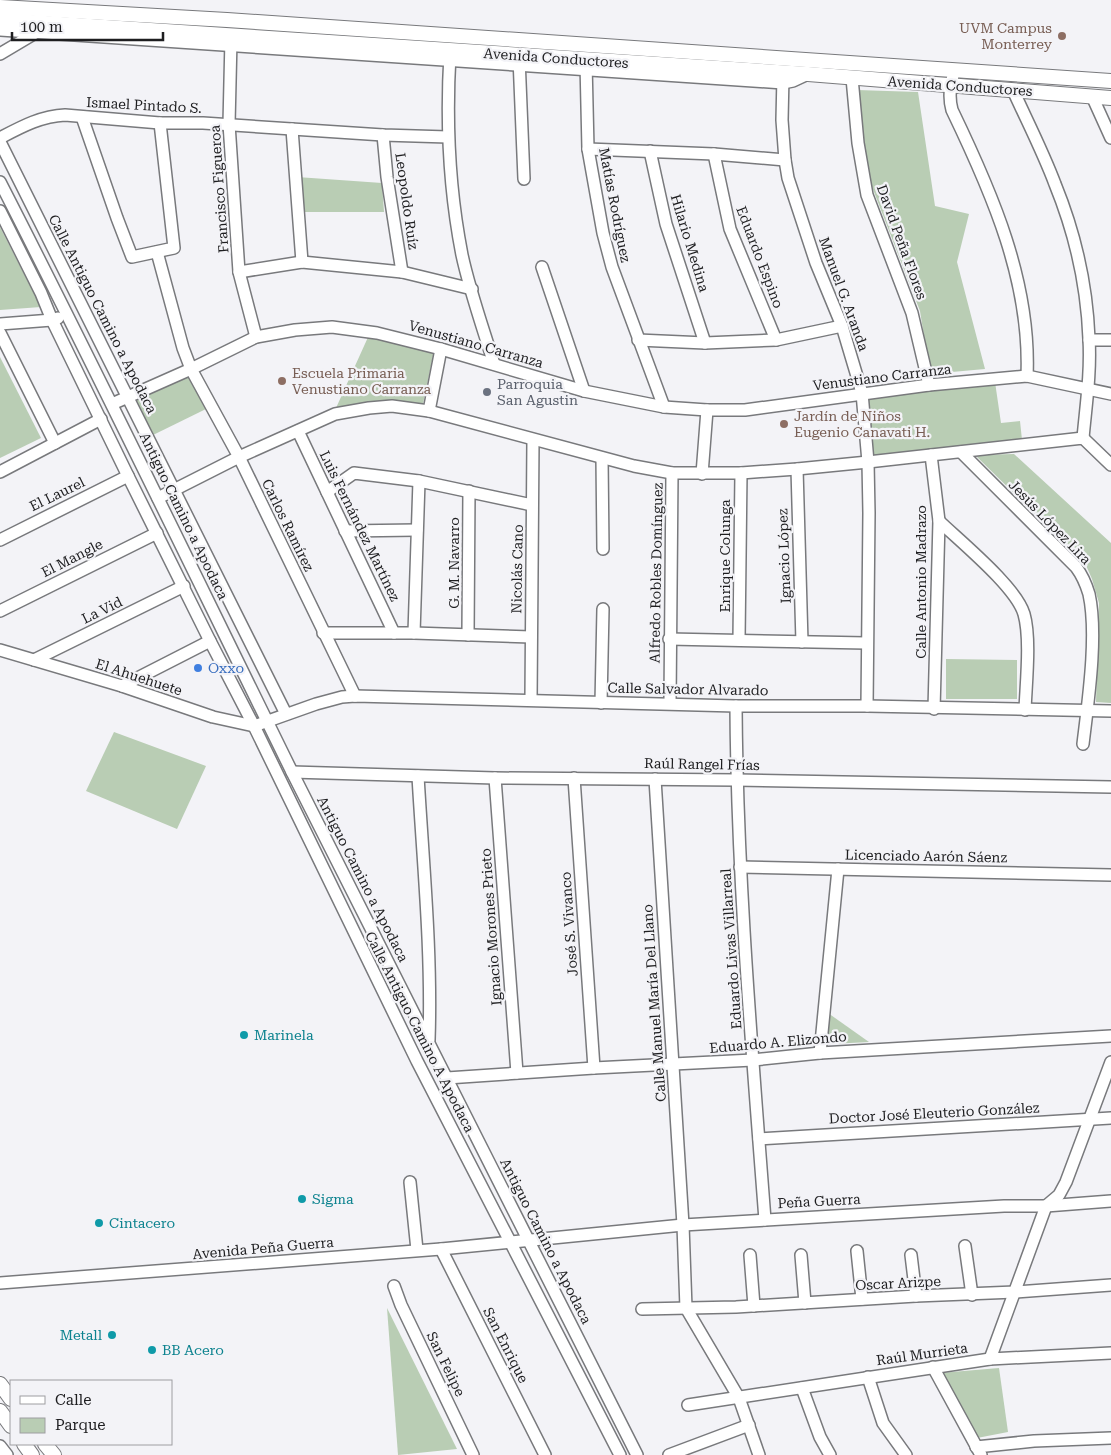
<svg xmlns="http://www.w3.org/2000/svg" width="1111" height="1455" viewBox="0 0 1111 1455" font-family="'Roboto Serif',serif">
<style>
.green{fill:#b9cdb4}
.lines{fill:none;stroke-linecap:round;stroke-linejoin:round}
.minor-casing{stroke:#78797c;stroke-width:14}
.major-casing{stroke:#78797c;stroke-width:16}
.minor{stroke:#fff;stroke-width:11}
.major{stroke:#fff;stroke-width:14}
.education-dot{fill:#8d6e63;stroke:#f3f3f7;stroke-width:2}
.worship-dot{fill:#6b7280;stroke:#f3f3f7;stroke-width:2}
.shop-dot{fill:#3f7fe0;stroke:#f3f3f7;stroke-width:2}
.culture-dot{fill:#0f9aa8;stroke:#f3f3f7;stroke-width:2}
.labels{text-anchor:middle;stroke-width:4.5;stroke-linejoin:round;paint-order:stroke}
.education-label{font-size:14px;fill:#785e54;stroke:#f3f3f7;text-anchor:start}
.street-label{font-size:14px;fill:#1e1e20;stroke:#f3f3f7}
.worship-label{font-size:14px;fill:#5b616d;stroke:#f3f3f7;text-anchor:start}
.shop-label{font-size:14px;fill:#366cbe;stroke:#f3f3f7;text-anchor:start}
.culture-label{font-size:14px;fill:#0d838f;stroke:#f3f3f7;text-anchor:start}
</style>
<rect width="100%" height="100%" fill="#f3f3f7"/>
<g class="green">
<path d="M857 90 918 92 935 206 969 214 957 262 985 369 930 374 920 311 864 166Z"/>
<path d="M297 177 382 183 384 212H301Z"/>
<path d="M0 227 41 307 0 310Z"/>
<path d="M369 335 434 351 423 404C393 401 366 402 336 408Z"/>
<path d="M0 357 41 438 0 458Z"/>
<path d="M186 371 206 409 151 436 132 398Z"/>
<path d="M995 382 1001 423 1020 421 1022 440 873 456 868 393Z"/>
<path d="M1014 454 1111 543V703L1096 702 1099 603 1092 579 1085 563 975 455Z"/>
<path d="M946 659 1017 660V699H946Z"/>
<path d="M114 732 206 766 177 829 86 791Z"/>
<path d="M828 1013 869 1042 831 1044 827 1041Z"/>
<path d="M387 1308 457 1449 398 1455Z"/>
<path d="M999 1368 1008 1432 977 1438 940 1373Z"/>
</g>
<g class="lines">
<g class="minor-casing">
<g id="minor">
<path d="M0 30 783 83 793 81 808 74"/>
<path d="M231 39 229 124 239 272 256 337"/>
<path d="M0 54 37 32"/>
<path d="M450 54C446 121 449 189 462 255 470 292 483 328 494 364"/>
<path d="M519 58 524 179"/>
<path d="M586 63 588 149 603 233 612 267 664 407"/>
<path d="M954 71C951 84 948 96 952 110 992 193 1031 282 1027 376"/>
<path d="M783 76 782 120 785 160 788 178 816 263 842 326 862 393 868 462 869 513 867 706"/>
<path d="M852 78 858 143 867 195 912 313 929 385"/>
<path d="M1013 90C1027 121 1043 152 1055 184 1075 233 1087 286 1089 339 1091 372 1086 405 1083 438"/>
<path d="M1092 96 1111 138"/>
<path d="M82 117 117 218 132 257 174 248 160 123"/>
<path d="M292 129 302 262"/>
<path d="M383 135 387 177 402 272"/>
<path d="M0 138C21 127 41 116 65 115L160 123H203L383 135 448 137"/>
<path d="M0 142 286 714"/>
<path d="M588 149 714 154 785 160"/>
<path d="M650 151 666 224 705 343"/>
<path d="M714 154 730 229 776 340"/>
<path d="M0 182C100 377 195 575 292 772 405 1000 523 1227 637 1455"/>
<path d="M0 211 41 293 52 320 128 476 210 641 254 726 417 1061 620 1455"/>
<path d="M157 252 183 348 191 369 239 457 355 696"/>
<path d="M542 267 584 391"/>
<path d="M239 272 302 262 402 272 472 289"/>
<path d="M0 324 52 320 58 318"/>
<path d="M0 333 55 443"/>
<path d="M638 340 705 343 776 340 842 326"/>
<path d="M1089 340H1111"/>
<path d="M112 404 191 369 256 337 295 330 332 327 377 333 441 349 584 391 664 407 707 410H745L929 385 1027 376 1111 394"/>
<path d="M429 411 441 349"/>
<path d="M298 431 394 633"/>
<path d="M961 452 1076 567C1082 575 1086 584 1089 594 1098 635 1088 702 1083 744"/>
<path d="M931 455 939 521 934 709"/>
<path d="M602 458 603 549"/>
<path d="M797 469 802 642"/>
<path d="M0 472 101 419"/>
<path d="M702 474 707 410"/>
<path d="M327 492 354 473 419 481 532 505"/>
<path d="M158 498 239 457 335 414 369 408 392 406 429 411 634 466 672 473H741L797 469 868 462 1083 438 1111 465"/>
<path d="M939 521C962 543 1016 587 1024 614 1031 638 1026 684 1025 710"/>
<path d="M345 531 417 530"/>
<path d="M0 540 128 476"/>
<path d="M0 611 157 533"/>
<path d="M323 633H414L531 637"/>
<path d="M414 633 419 481"/>
<path d="M468 635 469 491"/>
<path d="M669 639 866 643"/>
<path d="M739 640 741 473"/>
<path d="M0 650 122 686 213 717 254 726 316 704 342 697 355 696 736 706H867L1111 711"/>
<path d="M34 660 184 586"/>
<path d="M122 686 210 641"/>
<path d="M531 700 533 440"/>
<path d="M601 703 603 609"/>
<path d="M670 703 672 473"/>
<path d="M736 706C737 877 752 1049 765 1220"/>
<path d="M292 772 495 778 736 780 1111 787"/>
<path d="M418 776C423 863 432 952 429 1040"/>
<path d="M495 778 517 1073"/>
<path d="M574 778 594 1068"/>
<path d="M655 779 683 1225 686 1308 739 1398 759 1455"/>
<path d="M740 867 1111 875"/>
<path d="M820 1053 838 869"/>
<path d="M447 1078 594 1068 753 1060 820 1053 1111 1036"/>
<path d="M759 1139 1111 1118"/>
<path d="M410 1182 417 1250"/>
<path d="M965 1246 972 1295"/>
<path d="M441 1249 545 1455"/>
<path d="M857 1251 862 1299"/>
<path d="M750 1255 754 1306"/>
<path d="M801 1255 805 1303"/>
<path d="M911 1255 916 1296"/>
<path d="M0 1283 441 1249 683 1225 1004 1206H1046L1111 1201"/>
<path d="M394 1286 401 1305 473 1455"/>
<path d="M642 1309 736 1307 916 1296 1015 1292 1111 1285"/>
<path d="M990 1359 1046 1206 1059 1195 1066 1182 1111 1062"/>
<path d="M933 1367 981 1455"/>
<path d="M868 1377 883 1423 906 1455"/>
<path d="M802 1388 820 1437 830 1455"/>
<path d="M688 1405 990 1359 1111 1353"/>
<path d="M0 1446 7 1455"/>
<path d="M976 1447 1034 1441 1111 1438"/>
<path d="M669 1455 749 1425"/>
</g>
</g>
<g class="major-casing">
<g id="major">
<path d="M0 7 227 20 1111 81"/>
<path d="M0 20 808 74 1111 98"/>
<path d="M0 1384 11 1399"/>
<path d="M0 1411 11 1426"/>
<path d="M24 1444 32 1455"/>
<path d="M45 1444 54 1455"/>
</g>
</g>
<use href="#minor" class="minor"/>
<use href="#major" class="major"/>
</g>
<g class="education-dot">
<circle cx="1062" cy="36" r="5"/>
<circle cx="282" cy="381" r="5"/>
<circle cx="784" cy="424" r="5"/>
</g>
<circle class="worship-dot" cx="487" cy="392" r="5"/>
<circle class="shop-dot" cx="198" cy="668" r="5"/>
<g class="culture-dot">
<circle cx="244" cy="1035" r="5"/>
<circle cx="302" cy="1199" r="5"/>
<circle cx="99" cy="1223" r="5"/>
<circle cx="112" cy="1335" r="5"/>
<circle cx="152" cy="1350" r="5"/>
</g>
<g class="labels">
<g class="education-label">
<text x="1052" y="33" text-anchor="end">UVM Campus<tspan x="1052" dy="16">Monterrey</tspan></text>
<text x="292" y="378">Escuela Primaria<tspan x="292" dy="16">Venustiano Carranza</tspan></text>
<text x="794" y="421">Jardín de Niños<tspan x="794" dy="16">Eugenio Canavati H.</tspan></text>
</g>
<g class="street-label">
<text transform="translate(556 58) rotate(4)" y="5">Avenida Conductores</text>
<text transform="translate(960 86) rotate(4)" y="5">Avenida Conductores</text>
<text transform="translate(144 105) rotate(3)" y="5">Ismael Pintado S.</text>
<text transform="translate(219 189) rotate(-94)" y="5">Francisco Figueroa</text>
<text transform="translate(407 201) rotate(82)" y="5">Leopoldo Ruíz</text>
<text transform="translate(615 205) rotate(79)" y="5">Matías Rodríguez</text>
<text transform="translate(902 242) rotate(70)" y="5">David Peña Flores</text>
<text transform="translate(690 243) rotate(73)" y="5">Hilario Medina</text>
<text transform="translate(760 257) rotate(69)" y="5">Eduardo Espino</text>
<text transform="translate(844 294) rotate(70)" y="5">Manuel G. Aranda</text>
<text transform="translate(103 314) rotate(63)" y="5">Calle Antiguo Camino a Apodaca</text>
<text transform="translate(476 344) rotate(16)" y="5">Venustiano Carranza</text>
<text transform="translate(882 377) rotate(-7)" y="5">Venustiano Carranza</text>
<text transform="translate(57 494) rotate(-26)" y="5">El Laurel</text>
<text transform="translate(184 516) rotate(64)" y="5">Antiguo Camino a Apodaca</text>
<text transform="translate(1050 522) rotate(46)" y="5">Jesús López Lira</text>
<text transform="translate(288 525) rotate(64)" y="5">Carlos Ramírez</text>
<text transform="translate(360 526) rotate(64)" y="5">Luis Fernández Martínez</text>
<text transform="translate(725 556) rotate(-90)" y="5">Enrique Colunga</text>
<text transform="translate(784 556) rotate(-92)" y="5">Ignacio López</text>
<text transform="translate(72 558) rotate(-27)" y="5">El Mangle</text>
<text transform="translate(454 563) rotate(-90)" y="5">G. M. Navarro</text>
<text transform="translate(517 569) rotate(-89)" y="5">Nicolás Cano</text>
<text transform="translate(656 573) rotate(-89)" y="5">Alfredo Robles Domínguez</text>
<text transform="translate(921 582) rotate(-90)" y="5">Calle Antonio Madrazo</text>
<text transform="translate(102 610) rotate(-26)" y="5">La Vid</text>
<text transform="translate(139 677) rotate(18)" y="5">El Ahuehuete</text>
<text transform="translate(688 689) rotate(1)" y="5">Calle Salvador Alvarado</text>
<text transform="translate(702 764) rotate(1)" y="5">Raúl Rangel Frías</text>
<text transform="translate(926 856) rotate(1)" y="5">Licenciado Aarón Sáenz</text>
<text transform="translate(363 879) rotate(63)" y="5">Antiguo Camino a Apodaca</text>
<text transform="translate(569 924) rotate(-94)" y="5">José S. Vivanco</text>
<text transform="translate(491 927) rotate(-94)" y="5">Ignacio Morones Prieto</text>
<text transform="translate(731 949) rotate(-94)" y="5">Eduardo Livas Villarreal</text>
<text transform="translate(654 1003) rotate(-94)" y="5">Calle Manuel María Del Llano</text>
<text transform="translate(420 1032) rotate(63)" y="5">Calle Antiguo Camino A Apodaca</text>
<text transform="translate(778 1042) rotate(-5)" y="5">Eduardo A. Elizondo</text>
<text transform="translate(934 1113) rotate(-3)" y="5">Doctor José Eleuterio González</text>
<text transform="translate(819 1201) rotate(-3)" y="5">Peña Guerra</text>
<text transform="translate(546 1241) rotate(63)" y="5">Antiguo Camino a Apodaca</text>
<text transform="translate(263 1248) rotate(-5)" y="5">Avenida Peña Guerra</text>
<text transform="translate(898 1283) rotate(-3)" y="5">Oscar Arizpe</text>
<text transform="translate(506 1345) rotate(63)" y="5">San Enrique</text>
<text transform="translate(922 1354) rotate(-8)" y="5">Raúl Murrieta</text>
<text transform="translate(446 1364) rotate(64)" y="5">San Felipe</text>
</g>
<g class="worship-label">
<text x="497" y="389">Parroquia<tspan x="497" dy="16">San Agustin</tspan></text>
</g>
<g class="shop-label">
<text x="208" y="673">Oxxo</text>
</g>
<g class="culture-label">
<text x="254" y="1040">Marinela</text>
<text x="312" y="1204">Sigma</text>
<text x="109" y="1228">Cintacero</text>
<text x="102" y="1340" text-anchor="end">Metall</text>
<text x="162" y="1355">BB Acero</text>
</g>
</g>
<rect x="10" y="1380" width="162" height="65" fill="#f3f3f7" stroke="#9e9ea1"/>
<rect x="20" y="1396" width="25" height="8" fill="#ffffff" stroke="#9e9ea1"/>
<text x="55" y="1405" font-size="15" fill="#1e1e20">Calle</text>
<rect x="20" y="1418" width="25" height="15" fill="#b9cdb4" stroke="#9e9ea1"/>
<text x="55" y="1430" font-size="15" fill="#1e1e20">Parque</text>
<path d="M12 32v8h151v-8" fill="none" stroke="#1e1e20" stroke-width="2.5"/>
<text x="20" y="32" font-size="15" fill="#1e1e20" stroke="#f3f3f7" stroke-width="4" paint-order="stroke">100 m</text>
</svg>
